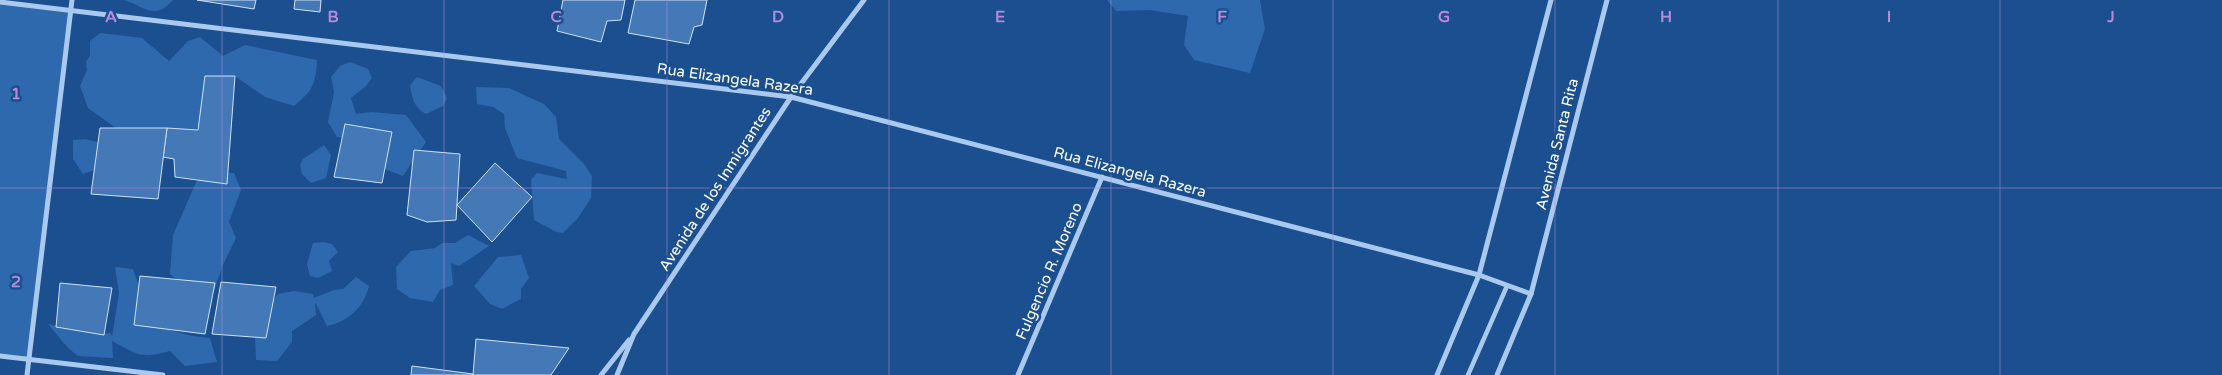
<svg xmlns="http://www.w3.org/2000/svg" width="2222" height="375" viewBox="0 0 2222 375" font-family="'Varela Round',sans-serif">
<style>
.green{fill:#2e69ad}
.building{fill:#4478b7;stroke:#cfe3fa}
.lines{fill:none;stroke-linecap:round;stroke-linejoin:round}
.pedestrian{stroke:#a9c9ee;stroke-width:4.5}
.minor{stroke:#a9c9ee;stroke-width:5}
.grid{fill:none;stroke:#b68bdc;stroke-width:1;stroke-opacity:0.55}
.labels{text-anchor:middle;stroke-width:5;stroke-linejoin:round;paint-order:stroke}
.street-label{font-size:15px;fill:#fff;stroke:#1b4f8f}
.grid-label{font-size:16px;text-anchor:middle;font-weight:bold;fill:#b68bdc;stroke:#1b4f8f;stroke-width:5;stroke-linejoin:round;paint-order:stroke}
</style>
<rect width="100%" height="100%" fill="#1b4f8f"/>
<g class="green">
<path d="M124 0H173C154 21 146 7 124 0Z"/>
<path d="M1107 0H1260L1265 29 1250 73 1194 60 1184 45 1188 16 1150 10 1116 11Z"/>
<path d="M0 2 71 11 29 358 0 356Z"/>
<path d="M100 33 142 38 169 61 188 41 200 37 223 56 245 45 317 60C316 85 312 91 294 106L265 97 235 76 217 81 202 124 188 135 127 136 88 108 80 86 87 70 86 62 90 55V41Z"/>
<path d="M350 62 368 69 372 78 366 86 351 98 356 114 371 112 406 115 426 142 403 176 382 168 360 138 337 137 328 122 334 92 331 77 340 66Z"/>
<path d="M417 77 441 86 447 98 443 106 426 114C414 108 412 98 410 85Z"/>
<path d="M476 87 509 88 544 104 556 117 559 139 584 164 592 176 591 198 578 218 563 233 556 232 534 220 531 180 537 173 567 179 566 171 517 158 505 128 504 114 493 107 477 104Z"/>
<path d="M86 139 98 142 94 170 83 174 73 159V140Z"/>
<path d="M324 145 331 155 326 178 311 183 302 174 300 165 303 159Z"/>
<path d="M201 171 234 173 241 190 229 222 236 238 222 267 213 294 181 283 170 274 173 235Z"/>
<path d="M468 235 489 246 459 266 451 263 453 285 440 290 433 302 410 298 397 289 396 267 411 251 435 248 442 243H455Z"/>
<path d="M324 242 332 244 338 252 329 261 332 271 318 278 310 276 307 264 313 243Z"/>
<path d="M521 255 529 278 521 289V299L502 309 490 304 474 286 498 257Z"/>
<path d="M115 267 133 269 139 286 134 321 193 336 210 338 217 362 185 366 170 351C141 359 138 355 112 341L113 358 78 356 68 348 48 324 66 328 79 321 98 334 111 333 112 337 119 293Z"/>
<path d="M356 277 369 286C364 307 348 322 327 326L315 302 316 315 292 331V342L277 361 256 360 255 337 270 304 278 294 294 291 313 294 314 298 334 290 343 289Z"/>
</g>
<g class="building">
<path d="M197 0H256L254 9Z"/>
<path d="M295 0H321L320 12 294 9Z"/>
<path d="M563 0H625L621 20 607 21 601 42 557 31Z"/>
<path d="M635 0H707L702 25 694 27 689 44 628 33Z"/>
<path d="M205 76H235L227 184 175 177 174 159 163 157 167 128 198 130Z"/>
<path d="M345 124 392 132 382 183 334 177Z"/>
<path d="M100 128H167L158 199 91 194Z"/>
<path d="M414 150 460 154 456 220 427 222 407 215Z"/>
<path d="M495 163 532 197 492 242 457 205Z"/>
<path d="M140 276 215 283 205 334 134 325Z"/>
<path d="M221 282 276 287 266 338 212 334Z"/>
<path d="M60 283 112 288 104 335 56 327Z"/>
<path d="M476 339 569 348 551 375H473Z"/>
<path d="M412 366 473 374V375H411Z"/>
</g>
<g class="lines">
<path class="pedestrian" d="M1468 375 1507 286"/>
<g class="minor">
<path d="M0 2 791 97 1479 275 1531 294 1497 375"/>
<path d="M1531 294 1607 0"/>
<path d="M0 356 163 375"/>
<path d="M27 375 72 0"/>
<path d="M601 375 629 340"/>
<path d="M617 375 634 334 791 97 864 0"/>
<path d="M1018 375 1102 177"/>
<path d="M1437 375 1479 275 1551 0"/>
</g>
</g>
<path class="grid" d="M222 0V375M444 0V375M667 0V375M889 0V375M1111 0V375M1333 0V375M1555 0V375M1778 0V375M2000 0V375M0 188H2222"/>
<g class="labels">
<g class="street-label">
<text transform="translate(735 79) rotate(8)" y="5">Rua Elizangela Razera</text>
<text transform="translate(1557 144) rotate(-76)" y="5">Avenida Santa Rita</text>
<text transform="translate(1130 172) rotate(15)" y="5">Rua Elizangela Razera</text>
<text transform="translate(715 189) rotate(-57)" y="5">Avenida de los Inmigrantes</text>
<text transform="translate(1049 271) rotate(-67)" y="5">Fulgencio R. Moreno</text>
</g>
</g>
<g class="grid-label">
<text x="111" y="22">A</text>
<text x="333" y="22">B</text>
<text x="556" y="22">C</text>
<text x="778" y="22">D</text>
<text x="1000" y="22">E</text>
<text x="1222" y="22">F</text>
<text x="1444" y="22">G</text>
<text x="1666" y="22">H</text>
<text x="1889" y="22">I</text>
<text x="2111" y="22">J</text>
<text x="16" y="99">1</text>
<text x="16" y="287">2</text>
</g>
</svg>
